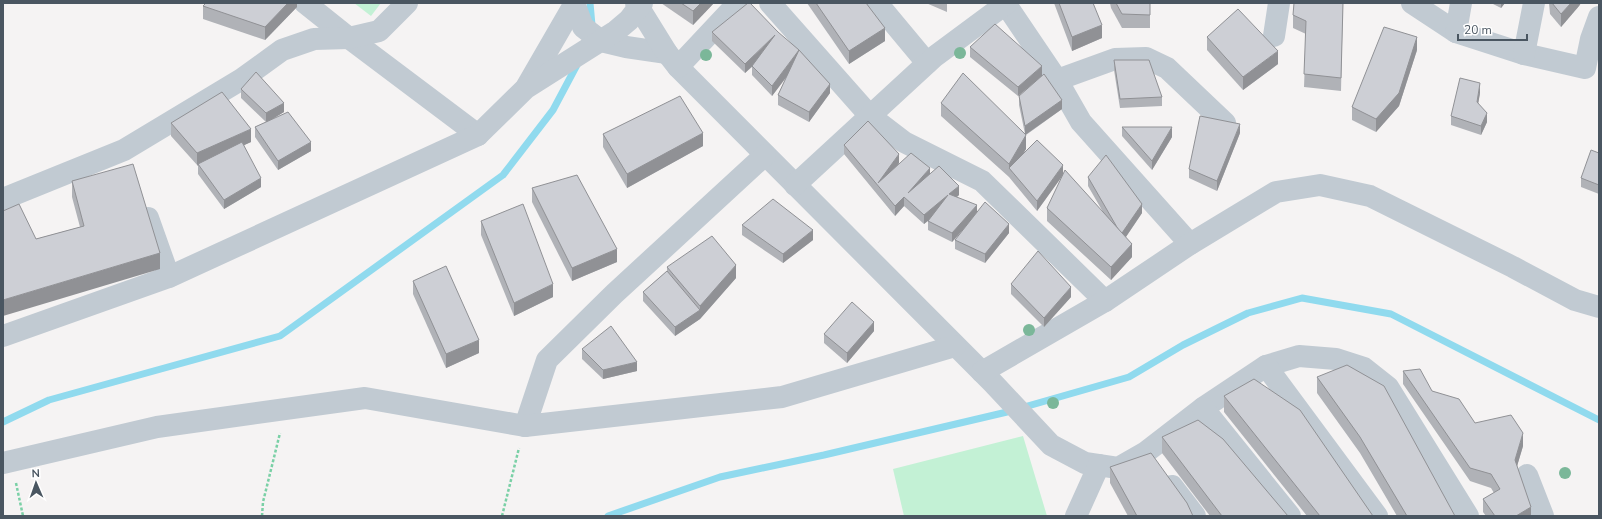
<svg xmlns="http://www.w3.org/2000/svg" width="1602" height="519" viewBox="0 0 1602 519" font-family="'Nunito Sans',sans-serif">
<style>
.green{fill:#c3f1d5}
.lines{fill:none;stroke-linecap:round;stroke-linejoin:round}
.stream{stroke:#90daee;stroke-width:7}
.path{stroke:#7ad0a6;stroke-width:2.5;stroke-dasharray:3 2;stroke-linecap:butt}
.minor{stroke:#c1cad2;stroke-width:22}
.tree{fill:#7bb799}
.wall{fill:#b0b2b7}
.shaded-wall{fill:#909195}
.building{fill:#cdcfd5;stroke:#909195}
</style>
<rect width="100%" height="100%" fill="#f5f3f3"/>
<g class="green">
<path d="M354 3H381L371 16Z"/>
<path d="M1023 436 1047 516H904L893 469Z"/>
</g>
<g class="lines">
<g class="stream">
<path d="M590 3 592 25"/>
<path d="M3 422 49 400 280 336 503 175 553 110 578 63"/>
<path d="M608 516 720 477 824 455 1007 412 1129 377 1183 345 1248 313 1302 298 1391 314 1599 420"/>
</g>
<g class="path">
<path d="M16 483 23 516"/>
<path d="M262 516 263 502 280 433"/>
<path d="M502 516 519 448"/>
</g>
<g class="minor">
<path d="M305 3 349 38 478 135"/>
<path d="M574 3 583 27 601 41 626 47 667 53"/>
<path d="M636 3 667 53 678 67 992 382 1051 445 1085 463 1118 468 1146 452 1203 408 1266 366 1299 356 1336 359 1364 368 1388 387 1468 516"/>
<path d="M770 3 870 116 904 142 982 181 1105 301"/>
<path d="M877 3 927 63"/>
<path d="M1005 3 1057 80 1081 122 1190 244"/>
<path d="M1412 3 1456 32 1461 3"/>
<path d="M1456 32 1524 54 1585 68 1591 39 1599 17"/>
<path d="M1274 36 1279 3"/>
<path d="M1524 54 1534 3"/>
<path d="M678 67 738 3"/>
<path d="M1057 80 1115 59 1146 58 1167 68 1225 123"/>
<path d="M527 86 575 3"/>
<path d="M795 185 934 57 1007 3"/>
<path d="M3 199 124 150 242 79 282 50 314 39 349 38 379 31 407 3"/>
<path d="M148 218 169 277"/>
<path d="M3 336 169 277 478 135 526 88 616 31 629 20 642 3"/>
<path d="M1266 366 1377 516"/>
<path d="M982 372 1105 301 1190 244 1276 192 1320 185 1370 196 1513 267 1575 300 1599 307"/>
<path d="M1203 408 1290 516"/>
<path d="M525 426 547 360 614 294 765 155"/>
<path d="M3 463 157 427 365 398 525 426 782 397 955 346"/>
<path d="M1527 475 1543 516"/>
<path d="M1172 486 1195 516"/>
<path d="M1076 516 1099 465"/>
</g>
</g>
<g class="tree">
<circle cx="960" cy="53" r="6"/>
<circle cx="706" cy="55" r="6"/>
<circle cx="1029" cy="330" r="6"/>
<circle cx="1053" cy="403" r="6"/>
<circle cx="1565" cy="473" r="6"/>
</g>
<g class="wall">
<path d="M297 3V7L265 40 203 19V6Z"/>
<path d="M661 3H714L693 25Z"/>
<path d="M807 3H866L885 41 849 64Z"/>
<path d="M926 3H947V12Z"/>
<path d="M1054 3H1093L1102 38 1072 51Z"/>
<path d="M1110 3H1150V28H1122L1111 8Z"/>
<path d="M1343 3 1341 91 1304 87 1306 34 1293 28V15Z"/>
<path d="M1491 3H1505L1501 8Z"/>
<path d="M1549 3H1581L1579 6 1561 27 1550 14Z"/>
<path d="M712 32 830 93 809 122 778 105V95L788 75 772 96 752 75V67L745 73 712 41Z"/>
<path d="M1207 37 1278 64 1243 90 1207 50Z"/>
<path d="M970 47 1042 75 1062 109 1026 135V149L1023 154 1063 175 1037 211 1009 177 941 116V103L1025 134 1019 105V96L1032 85 1018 96 970 57Z"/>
<path d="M1417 50 1399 106 1376 132 1352 120V107Z"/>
<path d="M1114 60 1162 97V106L1120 108 1114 70Z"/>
<path d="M241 89 284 112 272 119 311 151 278 170 255 137V127L266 122 241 98Z"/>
<path d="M1480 93 1478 103 1487 122 1481 135 1451 125V116Z"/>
<path d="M171 123 251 142 244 145 261 187 224 209 198 174V166L171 136Z"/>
<path d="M1122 127 1172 137 1152 170 1122 136Z"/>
<path d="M1240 133 1217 191 1189 178V169Z"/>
<path d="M603 134 703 146 627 188 603 147Z"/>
<path d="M844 145 899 163 897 165 930 174 959 195 957 197 977 213 1009 233 985 263 955 249V240L966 226 952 242 928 230V221L924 224 904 206 895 216 844 154Z"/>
<path d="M1599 153V194L1581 187V178Z"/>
<path d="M1088 177 1142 213 1126 237 1132 257 1111 280 1047 221V208L1103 212 1088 186Z"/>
<path d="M72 181 160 269 36 239 80 227 72 197Z"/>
<path d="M532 188 617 262 572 281 532 202Z"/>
<path d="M481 221 553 297 514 316 481 235Z"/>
<path d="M742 225 813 240 783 263 742 235Z"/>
<path d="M667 267 736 278 700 319 675 336 643 301V292L667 271Z"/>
<path d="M413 281 479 353 446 368 413 294Z"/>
<path d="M1011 284 1071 297 1044 327 1011 294Z"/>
<path d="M874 331 847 363 824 343V334Z"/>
<path d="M582 349 637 371 603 379 582 359Z"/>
<path d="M1403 371 1475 423 1523 446 1517 466 1531 516H1486L1483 512V499L1494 493 1491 488 1470 481 1403 384Z"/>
<path d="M1317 377 1455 516H1397L1360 453 1317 393Z"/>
<path d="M1224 396 1373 516H1307L1224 412Z"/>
<path d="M1162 437 1288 516H1210L1162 453Z"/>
<path d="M1110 467 1193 516H1128L1110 483Z"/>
</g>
<g class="shaded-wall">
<path d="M288 3H297V7L265 40V27Z"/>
<path d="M701 3H714L693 25V11Z"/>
<path d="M1501 3H1505L1501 8Z"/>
<path d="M1571 3H1581L1579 6 1561 27V14Z"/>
<path d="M1102 25V38L1072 51V37Z"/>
<path d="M885 28V41L849 64V51Z"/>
<path d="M775 35V44L745 73V64Z"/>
<path d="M1417 37V50L1399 106 1376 132V119Z"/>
<path d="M799 50V60L772 96V86Z"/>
<path d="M1278 51V64L1243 90V77Z"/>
<path d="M1042 66V76L1018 96V87Z"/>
<path d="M1480 83V93L1477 111V102Z"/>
<path d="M830 84V93L809 122V112Z"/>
<path d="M1062 100V109L1025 135V126Z"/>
<path d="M284 103V112L266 123V113Z"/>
<path d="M1487 113V122L1481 135V126Z"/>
<path d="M1240 124V133L1217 191V181Z"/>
<path d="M1172 127V137L1152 170V161Z"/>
<path d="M251 129V142L199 166 198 164 197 166V153Z"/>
<path d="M703 133V146L627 188V174Z"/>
<path d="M1026 135V149L1012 172 1009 168V164Z"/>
<path d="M311 142V151L278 170V161Z"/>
<path d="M899 154V163L881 189 878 183Z"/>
<path d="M1063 165V175L1037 211V201Z"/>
<path d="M930 168V177L908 193Z"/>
<path d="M261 178V187L224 209V200Z"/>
<path d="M959 186V195L949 203V194Z"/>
<path d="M948 195V204L924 224V215Z"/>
<path d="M904 197V206L895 216V206Z"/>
<path d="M1142 204V213L1121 244V234Z"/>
<path d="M977 205V214L952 242V233Z"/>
<path d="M1009 224V233L985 263V254Z"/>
<path d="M813 230V240L783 263V254Z"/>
<path d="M1132 244V257L1111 280V267Z"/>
<path d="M617 249V262L572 281V268Z"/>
<path d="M160 253V269L3 316V300Z"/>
<path d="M736 265V278L700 319V306Z"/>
<path d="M553 284V297L514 316V303Z"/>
<path d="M1071 287V297L1044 327V318Z"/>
<path d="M700 310V319L675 336V327Z"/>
<path d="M874 322V331L847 363V353Z"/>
<path d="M479 340V353L446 368V354Z"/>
<path d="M637 362V371L603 379V370Z"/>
<path d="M1523 433V446L1515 473V460Z"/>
<path d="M1531 507V516H1516Z"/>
</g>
<g class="building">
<path d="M206 3H288L265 27 203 6Z"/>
<path d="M681 3H701L693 11Z"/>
<path d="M748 3H750L778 32 799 50 772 86 752 66 775 35 745 64 712 32Z"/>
<path d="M816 3H866L885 28 849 51Z"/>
<path d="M1059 3H1093L1102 25 1072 37Z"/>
<path d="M1116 3H1150V15L1122 14Z"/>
<path d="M1294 3H1343L1341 78 1304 74 1306 21 1293 15Z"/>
<path d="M1552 3H1571L1561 14Z"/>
<path d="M1238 9 1278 51 1243 77 1207 37Z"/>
<path d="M995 24 1042 66 1018 87 970 47Z"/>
<path d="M1384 27 1417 37 1399 93 1376 119 1352 107Z"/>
<path d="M799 50 830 84 809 112 778 95Z"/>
<path d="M1114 60H1149L1162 97 1120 99Z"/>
<path d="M256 72 284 103 266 113 241 89Z"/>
<path d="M963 73 1026 135 1009 164 941 103Z"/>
<path d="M1044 74 1062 100 1025 126 1019 96Z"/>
<path d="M1460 78 1480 83 1477 102 1487 113 1481 126 1451 116Z"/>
<path d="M222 92 251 129 197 153 171 123Z"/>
<path d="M680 96 703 133 627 174 603 134Z"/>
<path d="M288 112 311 142 278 161 255 127Z"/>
<path d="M1200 116 1240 124 1217 181 1189 169Z"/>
<path d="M868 121 899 154 878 183 911 153 930 168 908 193 939 166 959 186 949 194 977 205 952 233 928 221 948 195 924 215 904 197 895 206 844 145Z"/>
<path d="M1122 127H1172L1152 161Z"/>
<path d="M1037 140 1063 165 1037 201 1009 168Z"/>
<path d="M242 142 261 178 224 200 198 164Z"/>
<path d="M1591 150 1599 153V185L1581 178Z"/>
<path d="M1106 155 1142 204 1122 233 1118 229 1088 177Z"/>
<path d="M133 164 160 253 3 300V211L19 204 36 239 84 226 72 181Z"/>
<path d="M1065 170 1132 244 1111 267 1047 208Z"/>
<path d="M577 175 617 249 572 268 532 188Z"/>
<path d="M773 199 813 230 783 254 742 225Z"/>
<path d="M985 202 1009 224 985 254 955 240Z"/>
<path d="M523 204 553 284 514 303 481 221Z"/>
<path d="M712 236 736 265 700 306 667 267Z"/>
<path d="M1038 251 1071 287 1044 318 1011 284Z"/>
<path d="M446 266 479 340 446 354 413 281Z"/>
<path d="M667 271 700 310 675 327 643 292Z"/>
<path d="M852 302 874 322 847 353 824 334Z"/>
<path d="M611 326 637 362 603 370 582 349Z"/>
<path d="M1347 365 1384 386 1455 516H1407L1360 437 1317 377Z"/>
<path d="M1420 369 1432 391 1459 399 1475 423 1511 415 1523 433 1515 460 1531 507 1516 516H1495L1483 499 1500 489 1491 474 1470 468 1403 371Z"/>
<path d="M1254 379 1300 410 1373 516H1320L1224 396Z"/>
<path d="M1198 420 1223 439 1288 516H1222L1162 437Z"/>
<path d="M1151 453 1187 503 1193 516H1137L1110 467Z"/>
</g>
<rect width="1602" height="519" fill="none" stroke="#4a5661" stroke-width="8"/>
<g transform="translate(36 483) rotate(358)" stroke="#ffffff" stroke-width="3" paint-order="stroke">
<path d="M0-3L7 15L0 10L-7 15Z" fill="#4a5661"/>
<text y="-6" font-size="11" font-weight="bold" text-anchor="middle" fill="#4a5661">N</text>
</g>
<path d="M1458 34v6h69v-6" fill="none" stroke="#4a5661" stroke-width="2"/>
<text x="1464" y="34" font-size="12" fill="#4a5661" stroke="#ffffff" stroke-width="3" paint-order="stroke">20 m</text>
</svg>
